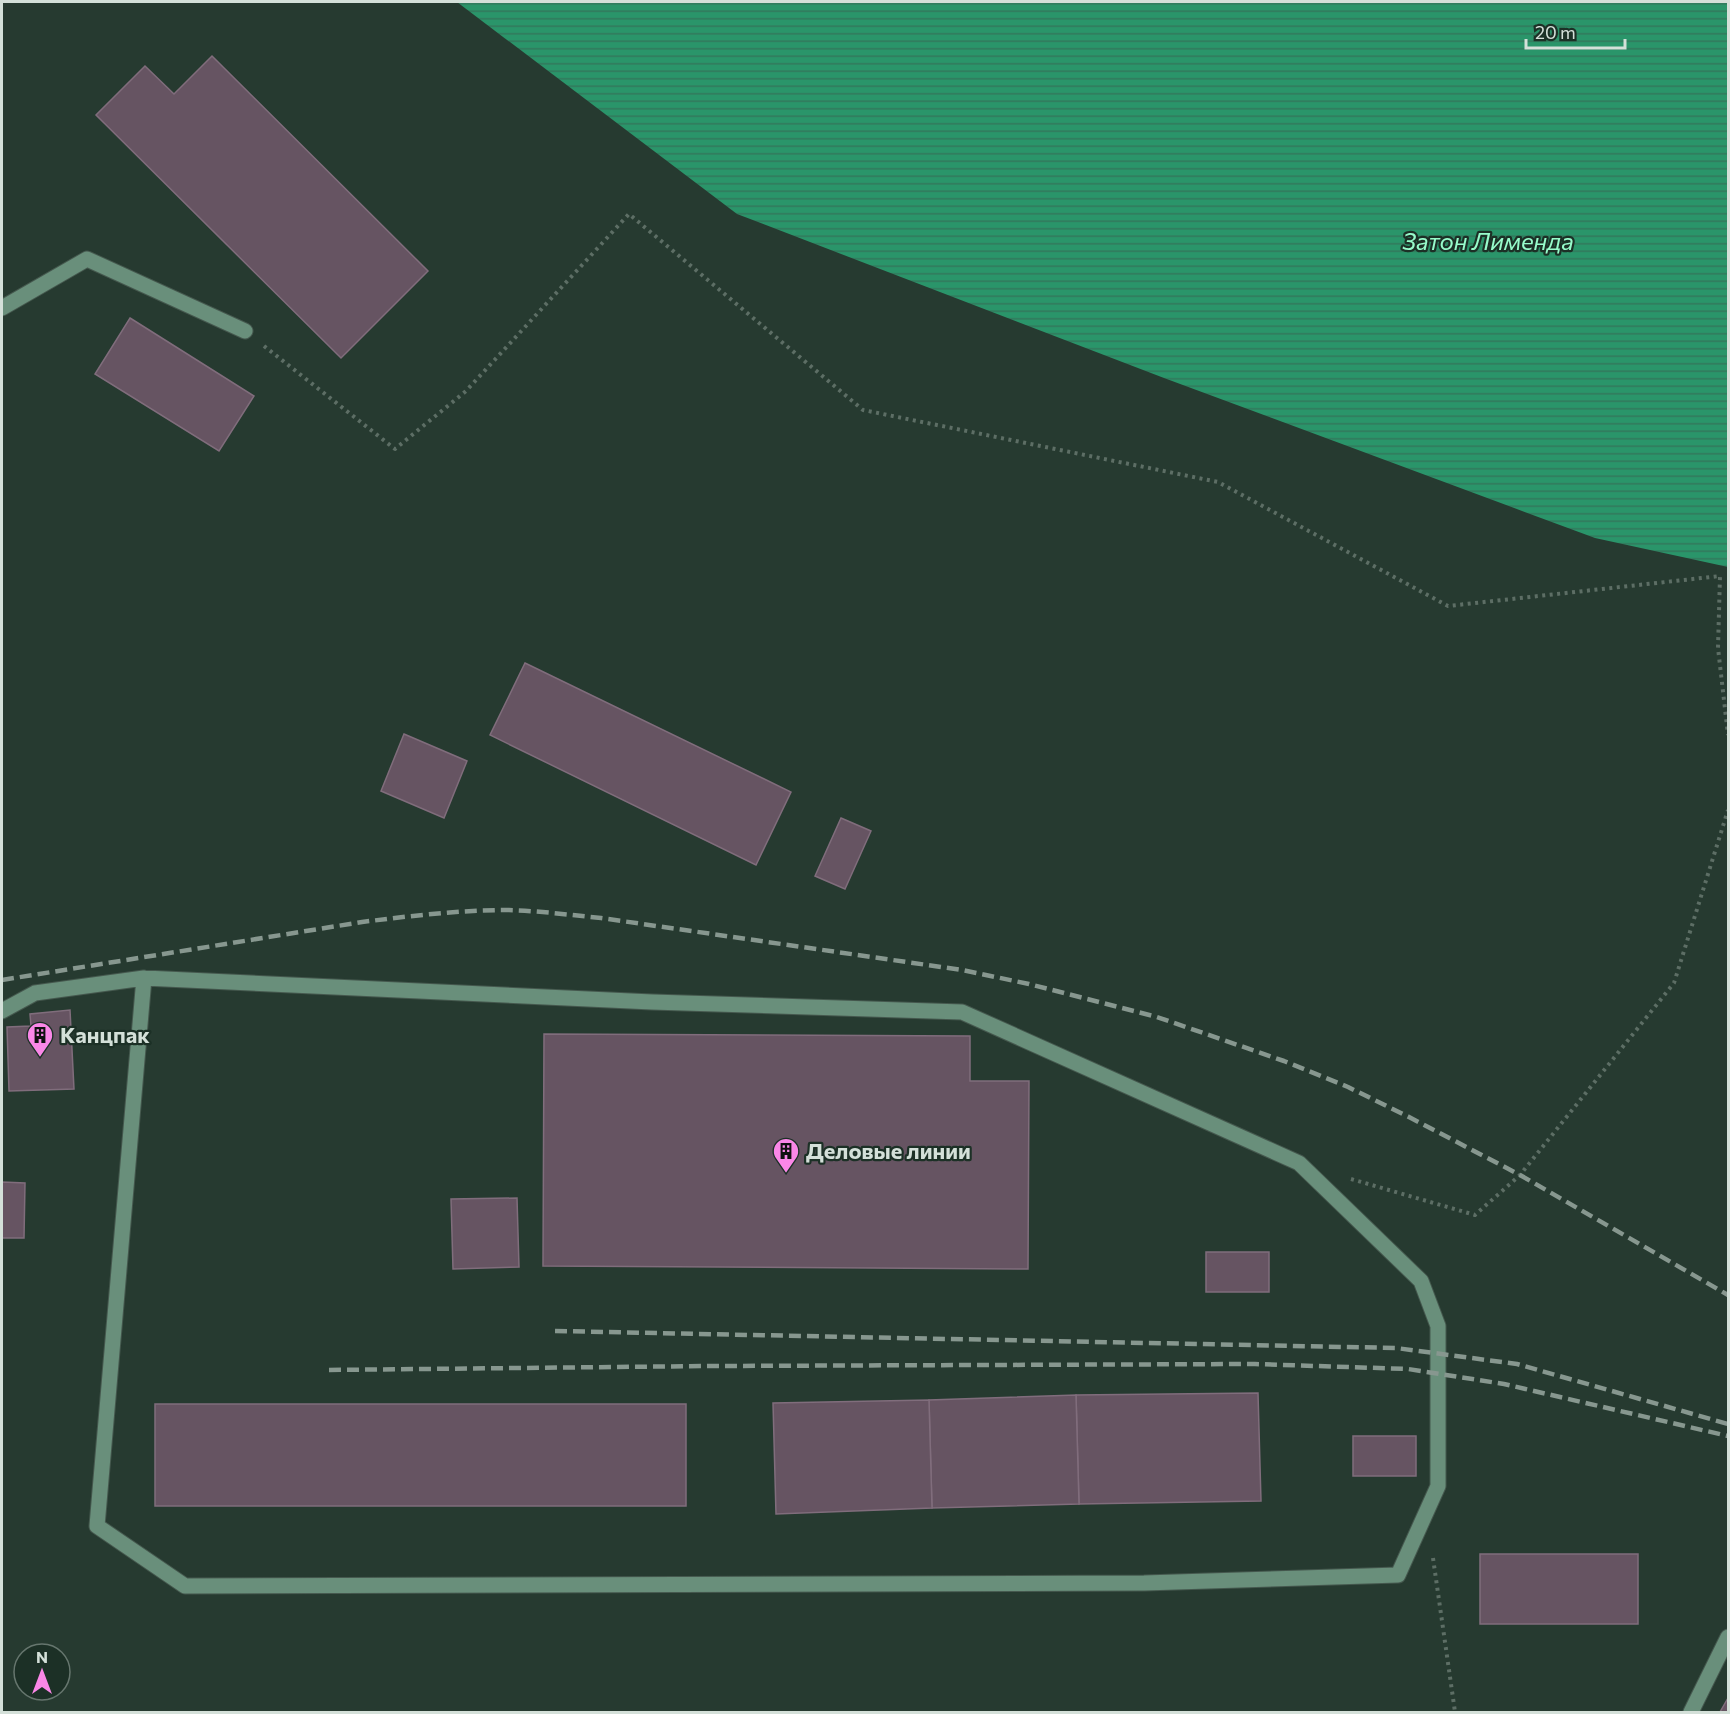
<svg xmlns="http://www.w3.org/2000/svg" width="1730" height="1714" viewBox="0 0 1730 1714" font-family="Commissioner,sans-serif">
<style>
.water{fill:url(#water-rules)}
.building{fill:#665462;stroke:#806d7c;stroke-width:1.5}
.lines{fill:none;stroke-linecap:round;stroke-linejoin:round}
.minor-casing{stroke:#45584e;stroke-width:17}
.path{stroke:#5d6e65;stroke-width:4;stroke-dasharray:3 4.5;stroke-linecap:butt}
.minor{stroke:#698f7b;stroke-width:15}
.rail{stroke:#87978f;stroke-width:4.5;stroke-dasharray:12 6;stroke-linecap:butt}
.labels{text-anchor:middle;stroke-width:4.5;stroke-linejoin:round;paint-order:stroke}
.poi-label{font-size:22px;font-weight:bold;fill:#d4e0d9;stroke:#1c3026;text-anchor:start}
.water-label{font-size:24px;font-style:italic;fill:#97fccb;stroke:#1c3026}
</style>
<defs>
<pattern id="water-rules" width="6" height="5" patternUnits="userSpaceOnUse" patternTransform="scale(1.5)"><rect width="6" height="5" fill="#2a956a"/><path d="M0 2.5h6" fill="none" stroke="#32785c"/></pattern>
</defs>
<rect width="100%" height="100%" fill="#263a30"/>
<path class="water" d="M457 2H1728V567L1595 538 1164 378 737 214Z"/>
<g class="building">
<path d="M212 56 428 271 341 358 96 115 145 66 174 94Z"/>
<path d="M130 318 254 396 219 451 95 374Z"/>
<path d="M525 663 791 792 756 865 490 735Z"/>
<path d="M404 734 467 761 444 818 381 791Z"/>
<path d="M841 818 871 831 845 889 815 876Z"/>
<path d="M70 1010 74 1089 9 1091 7 1027 31 1026 30 1014Z"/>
<path d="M544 1034 970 1036V1081H1029L1028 1269 543 1266Z"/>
<path d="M2 1182 25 1183 24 1238H2Z"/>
<path d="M517 1198 519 1267 453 1269 451 1199Z"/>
<rect x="1206" y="1252" width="63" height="40"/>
<path d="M1258 1393 1261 1501 1079 1504 1076 1395Z"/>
<path d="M1076 1395 1079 1504 932 1508 929 1400Z"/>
<path d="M929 1400 932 1508 776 1514 773 1403Z"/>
<rect x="155" y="1404" width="531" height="102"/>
<rect x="1353" y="1436" width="63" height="40"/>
<rect x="1480" y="1554" width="158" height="70"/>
<path d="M1728 1698V1712H1720Z"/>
</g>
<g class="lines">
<g class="minor-casing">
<g id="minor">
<path d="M2 308 87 259 245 331"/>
<path d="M2 1011 35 993 144 978 652 1002 962 1012 1299 1163 1421 1281 1438 1326V1486L1398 1575 1144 1583 185 1586 97 1526 144 978"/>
<path d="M1691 1712 1728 1637"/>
</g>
</g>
<g class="path">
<path d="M264 346 395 449 466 391 629 214 863 410 1218 482 1448 606 1720 576 1718 648 1728 735"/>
<path d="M1351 1179 1475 1215 1520 1175 1674 983 1728 810"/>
<path d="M1433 1558 1455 1712"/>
</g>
<use href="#minor" class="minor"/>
<g class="rail">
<path d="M2 980 362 922C410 916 460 910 509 910 540 911 571 915 601 918L962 970 1029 984 1157 1017 1284 1061 1348 1087 1409 1117 1520 1175 1728 1295"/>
<path d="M555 1331 1396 1348 1517 1364 1728 1424"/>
<path d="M329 1370 709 1366 1255 1364 1408 1369 1504 1384 1728 1436"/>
</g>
</g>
<defs>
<g id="building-pin" transform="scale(1.35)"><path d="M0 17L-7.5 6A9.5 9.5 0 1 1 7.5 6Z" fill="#fa87e7" stroke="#1c3026"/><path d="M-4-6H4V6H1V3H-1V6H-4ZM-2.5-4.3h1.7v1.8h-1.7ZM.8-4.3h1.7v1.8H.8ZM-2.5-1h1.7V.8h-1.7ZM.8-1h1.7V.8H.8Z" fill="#111"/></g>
</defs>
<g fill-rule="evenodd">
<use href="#building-pin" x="40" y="1035"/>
<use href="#building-pin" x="786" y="1151"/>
</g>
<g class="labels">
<g class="poi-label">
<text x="60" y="1043">Канцпак</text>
<text x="806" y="1159">Деловые линии</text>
</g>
<g class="water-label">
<text x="1488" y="250">Затон Лименда</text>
</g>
</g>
<rect width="1730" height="1714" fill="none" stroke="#d4e0d9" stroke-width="6"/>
<g transform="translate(42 1672)"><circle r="28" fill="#1c3026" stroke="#66766e" stroke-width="1.5"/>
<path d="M0-4.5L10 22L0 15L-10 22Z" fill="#fa87e7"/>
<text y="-9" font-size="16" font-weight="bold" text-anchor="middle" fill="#d4e0d9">N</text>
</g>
<path d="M1526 39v9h99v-9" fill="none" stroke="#d4e0d9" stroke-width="3"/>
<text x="1535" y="39" font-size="18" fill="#d4e0d9" stroke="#1c3026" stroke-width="4.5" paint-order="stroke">20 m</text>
</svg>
